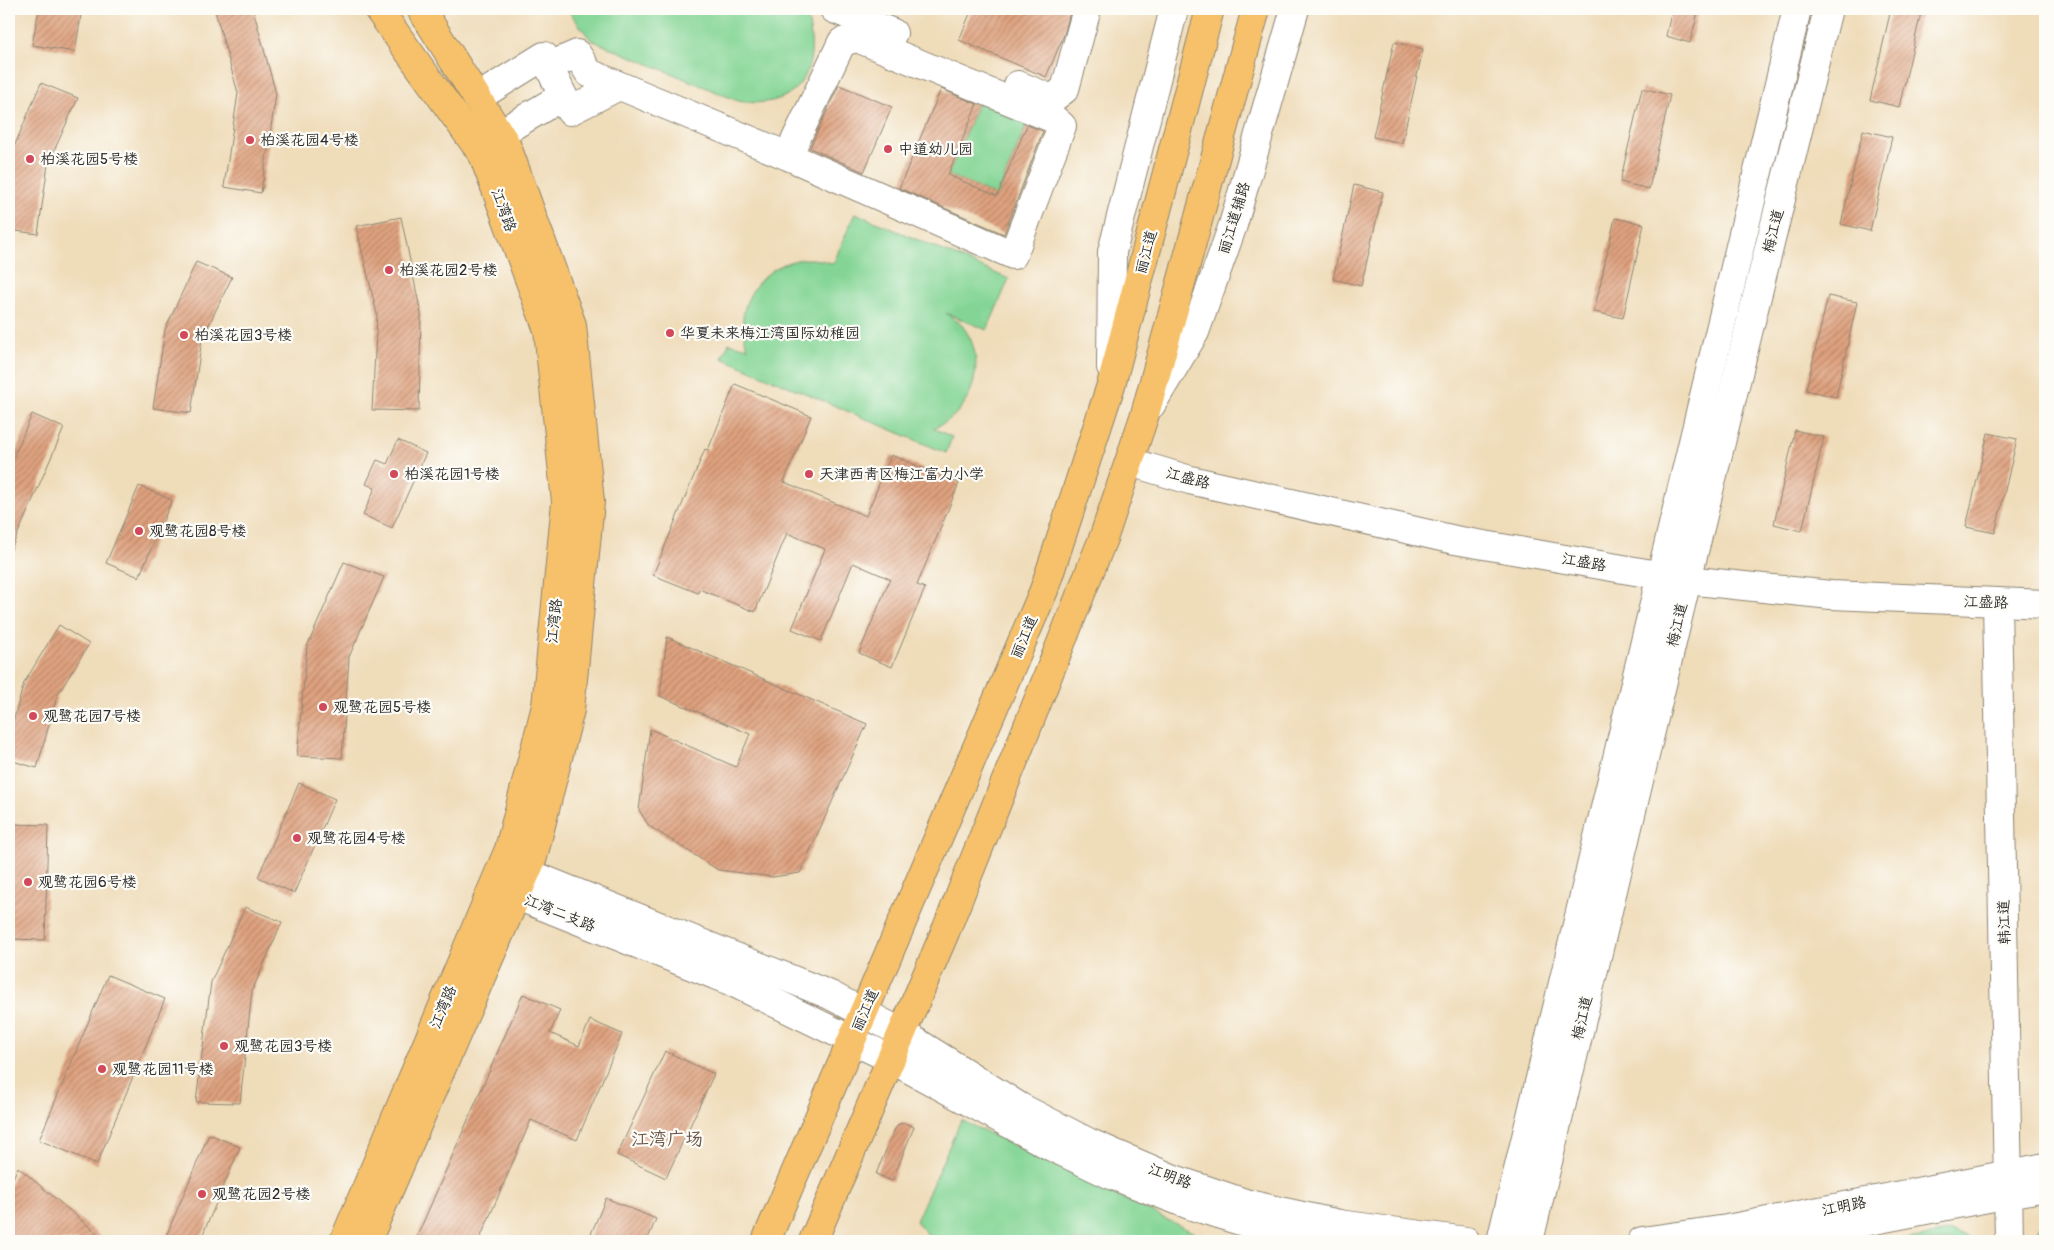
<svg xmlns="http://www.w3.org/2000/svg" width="2054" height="1250" viewBox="0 0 2054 1250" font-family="Pangolin,'LXGW WenKai TC',sans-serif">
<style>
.green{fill:#84d595;stroke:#588060}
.building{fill:url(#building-hatch)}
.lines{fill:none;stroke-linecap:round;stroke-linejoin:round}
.minor-casing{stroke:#8d8472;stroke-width:30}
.major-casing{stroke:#8d8472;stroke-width:30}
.minor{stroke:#fff;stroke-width:28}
.major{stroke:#f6c16b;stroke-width:28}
.poi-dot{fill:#d1495b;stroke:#fdfcf7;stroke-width:2}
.labels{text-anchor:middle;stroke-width:4.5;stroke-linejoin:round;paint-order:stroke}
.poi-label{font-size:15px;fill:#2b2b2b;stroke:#fdfcf7;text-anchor:start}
.street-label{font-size:15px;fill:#2b2b2b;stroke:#fdfcf7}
.quarter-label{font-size:18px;fill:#6a5548;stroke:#fdfcf7}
</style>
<defs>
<pattern id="building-hatch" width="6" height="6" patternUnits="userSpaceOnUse" patternTransform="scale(1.25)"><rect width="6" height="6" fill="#dfa27f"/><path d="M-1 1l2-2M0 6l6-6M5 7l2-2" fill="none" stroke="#b58468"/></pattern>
</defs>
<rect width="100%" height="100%" fill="#fdfcf7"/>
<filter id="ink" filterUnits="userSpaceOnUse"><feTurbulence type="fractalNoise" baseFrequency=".02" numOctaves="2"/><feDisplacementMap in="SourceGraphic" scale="10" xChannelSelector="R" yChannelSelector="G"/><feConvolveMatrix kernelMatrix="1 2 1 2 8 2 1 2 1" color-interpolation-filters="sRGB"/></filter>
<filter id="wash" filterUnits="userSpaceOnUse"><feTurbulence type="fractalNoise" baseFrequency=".0096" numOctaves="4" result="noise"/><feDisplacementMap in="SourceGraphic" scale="20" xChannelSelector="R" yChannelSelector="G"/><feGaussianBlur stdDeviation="1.12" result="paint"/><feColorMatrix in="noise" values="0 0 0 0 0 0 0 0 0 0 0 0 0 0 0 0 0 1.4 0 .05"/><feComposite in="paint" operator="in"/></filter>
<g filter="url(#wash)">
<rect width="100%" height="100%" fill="#efdcb9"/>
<g class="green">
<path d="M567 9H797L806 13C823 67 800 112 738 101L591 40Z"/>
<path d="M982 94 1031 114 997 196 948 175Z"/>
<path d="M855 213 1009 279 987 330 946 313C952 318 960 322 964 328 989 362 972 415 933 428L952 437 946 453 722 358 729 343 748 348C725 297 781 242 833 264Z"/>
<path d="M961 1120 1211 1241H933L916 1221Z"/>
<path d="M2045 1217V1241H2031Z"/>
<path d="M1951 1231 1968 1238 1970 1241H1898Z"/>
</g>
<g id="blocks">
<g class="building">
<path d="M39 9H82L75 52 32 45Z"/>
<path d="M226 9H253L276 94 261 193 224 187 238 93 215 11Z"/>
<path d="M972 9H1071L1064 35 1046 77 959 40Z"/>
<path d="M1672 9H1699L1690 43 1666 36Z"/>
<path d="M1891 9 1921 13 1899 107 1870 100Z"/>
<path d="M1394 42 1423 49 1402 143 1373 137Z"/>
<path d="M41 83 78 98 48 164 38 234 9 230V165L11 154Z"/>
<path d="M839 85 892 107 864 172 810 148Z"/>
<path d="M1642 88 1670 95 1649 189 1620 182Z"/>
<path d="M941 89 977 104 948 175 997 196 1027 125 1043 131 1004 234 899 188Z"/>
<path d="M1863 130 1892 137 1870 231 1841 224Z"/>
<path d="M1354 185 1383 192 1361 286 1333 279Z"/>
<path d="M401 217 421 314 419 411 372 410 377 314 356 226Z"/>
<path d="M1615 218 1644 224 1623 318 1594 312Z"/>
<path d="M196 262 232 277 202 339 191 413 153 408 165 330Z"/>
<path d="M1828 296 1857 302 1836 397 1806 390Z"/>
<path d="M735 384 811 416 784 482 866 516 891 455 959 483 917 585 925 588 892 667 859 653 890 579 853 563 821 641 792 629 825 549 787 533 755 612 699 589 698 593 653 575 705 449 708 450Z"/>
<path d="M32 414 64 428 9 554V468Z"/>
<path d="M1795 430 1824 437 1802 531 1774 524Z"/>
<path d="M1988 433 2017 439 1995 533 1966 527Z"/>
<path d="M398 440 426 453 392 528 363 515 375 488 366 484 377 460 387 464Z"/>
<path d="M139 486 172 500 139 577 106 563Z"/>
<path d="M344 562 384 577 349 657 342 758 297 756 307 647Z"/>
<path d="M59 625 89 644 57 696 37 768 9 760V736L24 683Z"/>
<path d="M667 637 867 724 800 873 773 877 718 870 649 826 639 810 650 729 736 767 750 734 660 696Z"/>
<path d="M299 783 335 799 294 893 258 877Z"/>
<path d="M9 824 48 825 45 940 9 939Z"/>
<path d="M245 907 282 922 252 991 240 1103 196 1102 211 982Z"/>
<path d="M108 975 165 999 97 1164 39 1140Z"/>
<path d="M523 994 560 1010 550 1033 579 1046 590 1020 622 1034 577 1140 531 1120 479 1241H415Z"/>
<path d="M665 1051 714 1074 666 1178 617 1155Z"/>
<path d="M905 1123 914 1127 892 1181 876 1174 895 1129 899 1124Z"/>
<path d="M209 1134 240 1147 200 1241H164Z"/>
<path d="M18 1167 106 1241H9V1187Z"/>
<path d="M606 1198 656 1219 647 1241H588Z"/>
</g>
</g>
</g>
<g filter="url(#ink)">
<use href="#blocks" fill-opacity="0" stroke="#8d8472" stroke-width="1"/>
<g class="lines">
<g class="minor-casing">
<g id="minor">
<path d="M834 9 893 33"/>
<path d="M549 66 577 54 589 73 788 156 842 42 857 38 1054 119 1062 126 1013 255 788 156"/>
<path d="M1018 85 1052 99 1065 89 1087 9"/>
<path d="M563 96 570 111 619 86"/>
<path d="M477 98 544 56 563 96 499 134"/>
<path d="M1111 367 1112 252 1174 9"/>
<path d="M1151 405 1195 332 1233 225 1295 9"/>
<path d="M1130 462 1190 480 1455 540 1687 580 1831 595 2045 604"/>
<path d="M1997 602 2009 1241"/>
<path d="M503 874 525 872 830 995 902 1033 1020 1107 1088 1142 1174 1179 1248 1204 1339 1224 1466 1241"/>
<path d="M501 878 515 895 730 981 891 1059 1052 1147 1111 1175 1192 1206 1272 1231 1320 1241"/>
<path d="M1501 1241 1797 9"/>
<path d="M1529 1241 1687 580 1828 9"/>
<path d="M1642 1241 1727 1229 2045 1167"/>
<path d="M1766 1241 2045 1187"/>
</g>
</g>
<g class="major-casing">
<g id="major">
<path d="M344 1241 509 849 546 706 566 502 548 330 483 155 378 9"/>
<path d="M367 1241 533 857 570 710 590 502 572 325 506 144 421 9"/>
<path d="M766 1241 1044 590 1111 385 1210 9"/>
<path d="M813 1241 946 930 1104 536 1145 414 1256 9"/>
</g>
</g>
<use href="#minor" class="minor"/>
<use href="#major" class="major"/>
</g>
</g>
<g class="poi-dot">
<circle cx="250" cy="140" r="5"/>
<circle cx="888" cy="149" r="5"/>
<circle cx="30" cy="159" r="5"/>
<circle cx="389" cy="270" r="5"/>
<circle cx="670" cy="333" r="5"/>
<circle cx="184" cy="335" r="5"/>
<circle cx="394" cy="474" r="5"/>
<circle cx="809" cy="474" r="5"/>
<circle cx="139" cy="531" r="5"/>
<circle cx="323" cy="707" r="5"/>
<circle cx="33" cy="716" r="5"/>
<circle cx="297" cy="838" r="5"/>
<circle cx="28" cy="882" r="5"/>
<circle cx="224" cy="1046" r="5"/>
<circle cx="102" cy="1069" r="5"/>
<circle cx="202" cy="1194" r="5"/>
</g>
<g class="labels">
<g class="poi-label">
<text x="260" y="145">柏溪花园4号楼</text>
<text x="898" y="154">中道幼儿园</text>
<text x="40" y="164">柏溪花园5号楼</text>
<text x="399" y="275">柏溪花园2号楼</text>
<text x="680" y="338">华夏未来梅江湾国际幼稚园</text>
<text x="194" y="340">柏溪花园3号楼</text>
<text x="404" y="479">柏溪花园1号楼</text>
<text x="819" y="479">天津西青区梅江富力小学</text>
<text x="149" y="536">观鹭花园8号楼</text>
<text x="333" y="712">观鹭花园5号楼</text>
<text x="43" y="721">观鹭花园7号楼</text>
<text x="307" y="843">观鹭花园4号楼</text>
<text x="38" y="887">观鹭花园6号楼</text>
<text x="234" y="1051">观鹭花园3号楼</text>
<text x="112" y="1074">观鹭花园11号楼</text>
<text x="212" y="1199">观鹭花园2号楼</text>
</g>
<g class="street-label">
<text transform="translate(504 210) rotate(70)" y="5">江湾路</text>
<text transform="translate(1234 218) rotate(-73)" y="5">丽江道辅路</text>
<text transform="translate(1773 231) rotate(-76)" y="5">梅江道</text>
<text transform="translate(1146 252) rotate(-75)" y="5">丽江道</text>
<text transform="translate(1188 478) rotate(15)" y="5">江盛路</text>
<text transform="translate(1584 562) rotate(10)" y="5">江盛路</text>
<text transform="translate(1986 602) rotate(2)" y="5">江盛路</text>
<text transform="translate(554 621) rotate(-84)" y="5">江湾路</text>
<text transform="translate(1677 625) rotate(-77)" y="5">梅江道</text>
<text transform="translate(1024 637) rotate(-67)" y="5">丽江道</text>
<text transform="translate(560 913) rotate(22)" y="5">江湾二支路</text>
<text transform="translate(2004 922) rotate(-91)" y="5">韩江道</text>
<text transform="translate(443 1007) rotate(-67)" y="5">江湾路</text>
<text transform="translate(865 1010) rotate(-66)" y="5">丽江道</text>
<text transform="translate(1582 1018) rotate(-77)" y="5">梅江道</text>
<text transform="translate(1170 1176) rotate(21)" y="5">江明路</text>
<text transform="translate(1844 1206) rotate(-11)" y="5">江明路</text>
</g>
<g class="quarter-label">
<text x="667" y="1145">江湾广场</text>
</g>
</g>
<rect width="2054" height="1250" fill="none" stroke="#fdfcf7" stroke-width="30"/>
</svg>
